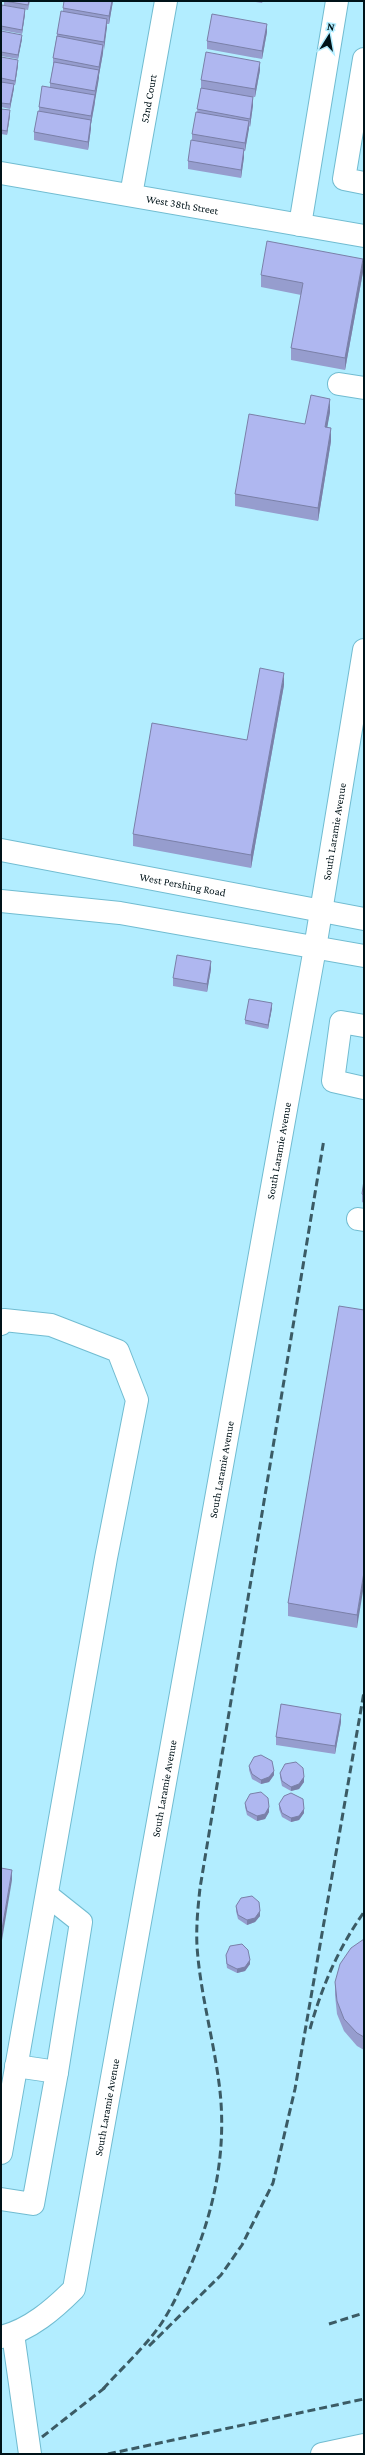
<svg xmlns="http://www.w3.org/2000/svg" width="365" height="2455" viewBox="0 0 365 2455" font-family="'Crimson Pro',serif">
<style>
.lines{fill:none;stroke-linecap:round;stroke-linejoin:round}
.minor-casing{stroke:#71bcd1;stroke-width:24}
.major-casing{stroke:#71bcd1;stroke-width:24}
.minor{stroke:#fff;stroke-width:22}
.major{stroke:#fff;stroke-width:22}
.rail{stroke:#3b5b65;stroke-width:3;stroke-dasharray:8 4;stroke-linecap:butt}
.wall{fill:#969dce}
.shaded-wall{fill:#7a80a8}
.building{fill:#afb7f0;stroke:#7a80a8}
.labels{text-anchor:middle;stroke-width:3;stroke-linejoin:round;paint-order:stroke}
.street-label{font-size:11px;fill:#001319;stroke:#b2edff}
</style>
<rect width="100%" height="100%" fill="#b2edff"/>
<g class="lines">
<g class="minor-casing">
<g id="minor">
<path d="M364 59 344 179 364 183"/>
<path id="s1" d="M1 173 364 236"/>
<path id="s2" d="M131 195 166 1"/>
<path d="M300 225 337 1"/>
<path d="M339 384 364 388"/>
<path d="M364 1026 341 1022 333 1081 364 1088"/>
<path d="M358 1219 364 1220"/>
<path d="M1 1324 4 1320 51 1325 118 1351 137 1400 106 1558 1 2153"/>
<path d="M47 1895 81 1922 57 2072"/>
<path d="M1 2199 33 2204 57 2072 16 2066"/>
<path d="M13 2334 30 2454"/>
<path id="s3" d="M1 2337C30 2330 54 2309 74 2289L315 948"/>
<path d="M322 2454 364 2445"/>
</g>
</g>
<g class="major-casing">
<g id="major">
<path id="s4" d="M1 850 364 919"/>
<path d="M1 901 120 913 364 956"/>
<path id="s5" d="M315 948 364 650"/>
</g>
</g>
<use href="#minor" class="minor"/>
<use href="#major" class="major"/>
<g class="rail">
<path d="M310 2029C322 1986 338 1949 364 1912"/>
<path d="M329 2324 364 2313"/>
<path d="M149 2346 221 2275 242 2245 273 2183 295 2089 364 1692"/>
<path d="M103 2389C122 2368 144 2348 161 2324 171 2309 179 2292 186 2276 214 2215 228 2150 219 2083 213 2037 200 1992 197 1946 196 1926 198 1907 200 1888L324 1139"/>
<path d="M42 2437 107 2386"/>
<path d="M108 2454 364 2399"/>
</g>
</g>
<g class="wall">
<path d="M4 1H30L28 10 4 5Z"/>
<path d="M113 1 109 24H107L103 53 99 75 95 99V103L91 124V128L88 150 34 140V132L39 111V107L50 87V83L53 66V58L57 34 63 11V8Z"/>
<path d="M249 1H263L262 3Z"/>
<path d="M1 10 25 14 22 34 1 30Z"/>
<path d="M1 31 22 39 18 59 1 56Z"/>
<path d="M267 32 262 59 207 49V41Z"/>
<path d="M1 57 18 65 15 85H14V88L10 109 1 107Z"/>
<path d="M260 70 255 97H253V105L250 127 249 126 245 151H244V157L241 178 188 169V161L192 140V134L197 112 201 88V80Z"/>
<path d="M1 109 10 115 7 135 1 134Z"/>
<path d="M363 272 345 370 291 360V348L301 295 261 287V275Z"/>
<path d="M330 412 327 427 331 441 318 521 235 506V494L305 424Z"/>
<path d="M284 685 251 868 133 846V834L247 740Z"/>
<path d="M211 969 207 992 173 986V978Z"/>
<path d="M272 1008 268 1029 245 1024V1020Z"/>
<path d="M364 1180V1203L362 1202V1194Z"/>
<path d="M364 1310 357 1628 288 1616V1603Z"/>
<path d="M341 1722 335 1754 276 1745V1737Z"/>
<path d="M249 1766 274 1775 269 1782 261 1784 252 1779 249 1770Z"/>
<path d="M280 1773 304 1782 299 1789 291 1791 282 1786 280 1777Z"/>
<path d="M245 1803 269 1812 265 1819 257 1821 247 1815 245 1807Z"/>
<path d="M279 1804 304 1813 299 1820 291 1822 282 1817 279 1809Z"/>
<path d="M236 1906 260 1916 255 1922 247 1925 238 1919 236 1911Z"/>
<path d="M364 1939V2050L357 2046 344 2031 337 2014 335 1995V1982Z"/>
<path d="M226 1955 250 1964 245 1971 237 1973 227 1968 226 1959Z"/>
</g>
<g class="shaded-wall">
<path d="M112 1H113L109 24V16Z"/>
<path d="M25 9V14L22 34V30Z"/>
<path d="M107 19V27L104 50V42Z"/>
<path d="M267 24V32L262 59V51Z"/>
<path d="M22 35V39L18 59V55Z"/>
<path d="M103 45V53L99 75V67Z"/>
<path d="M18 60V65L15 85V81Z"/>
<path d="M260 62V70L255 97V89Z"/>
<path d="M99 70V78L91 124V116Z"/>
<path d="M14 84V88L10 109V104Z"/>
<path d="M253 97V105L250 127V119Z"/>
<path d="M10 110V115L7 135V131Z"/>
<path d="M91 120V128L88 150V142Z"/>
<path d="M249 121V129L245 151V143Z"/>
<path d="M244 149V157L241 178V170Z"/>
<path d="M363 259V272L345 370V358Z"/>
<path d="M330 399V412L325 440V427Z"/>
<path d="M331 428V441L318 521V508Z"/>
<path d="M284 673V685L251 868V855Z"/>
<path d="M211 961V969L207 992V984Z"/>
<path d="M272 1003V1008L268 1029V1025Z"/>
<path d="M364 1572V1585L357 1628V1615Z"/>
<path d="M341 1714V1722L335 1754V1746Z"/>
<path d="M274 1771V1775L269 1782 261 1784V1780Z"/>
<path d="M304 1777V1782L299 1789 291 1791V1787Z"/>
<path d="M269 1807V1812L265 1819 257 1821V1816Z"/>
<path d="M304 1809V1813L299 1820 291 1822V1818Z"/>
<path d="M12 1870V1880L1 1946V1935Z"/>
<path d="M260 1911V1916L255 1922 247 1925V1920Z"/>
<path d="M250 1960V1964L245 1971 237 1973V1969Z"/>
</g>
<g class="building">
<path d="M4 1H29L28 5Z"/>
<path d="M64 1H112L109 16 63 8Z"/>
<path d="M2 5 25 9 22 30 1 26V10Z"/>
<path d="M61 11 107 19 104 42 57 34Z"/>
<path d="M212 14 267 24 262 51 207 41Z"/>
<path d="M1 31 22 35 18 55 1 52Z"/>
<path d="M57 36 103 45 99 67 53 58Z"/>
<path d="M206 52 260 62 255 89 201 80Z"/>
<path d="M1 57 18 60 15 81 1 78Z"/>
<path d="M54 62 99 70 95 91 50 83Z"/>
<path d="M1 82 14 84 10 104 1 103Z"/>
<path d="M42 86 95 95 91 116 39 107Z"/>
<path d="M201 88 253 97 250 119 197 109Z"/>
<path d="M1 109 10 110 7 131 1 130Z"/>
<path d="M38 111 91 120 88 142 34 132Z"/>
<path d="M196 112 249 121 245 143 192 134Z"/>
<path d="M191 140 244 149 241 170 188 161Z"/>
<path d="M267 241 363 259 345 358 291 348 303 283 261 275Z"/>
<path d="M311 395 330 399 325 427 331 428 318 508 235 494 249 414 305 424Z"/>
<path d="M260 668 284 673 251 855 133 834 152 723 247 740Z"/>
<path d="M177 955 211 961 207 984 173 978Z"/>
<path d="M249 999 272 1003 268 1025 245 1020Z"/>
<path d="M364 1180V1195L362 1194Z"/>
<path d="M339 1306 364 1310V1572L357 1615 288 1603Z"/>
<path d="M281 1704 341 1714 335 1746 276 1737Z"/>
<path d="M261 1755 272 1761 274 1771 269 1777 261 1780 252 1774 249 1766 254 1757Z"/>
<path d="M296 1762 303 1768 304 1777 299 1784 291 1787 282 1781 280 1773 285 1764Z"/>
<path d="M261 1792 268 1798 269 1807 265 1814 257 1816 247 1811 245 1803 250 1794Z"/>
<path d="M291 1793 303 1799 304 1809 299 1816 291 1818 282 1813 279 1804 284 1796Z"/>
<path d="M1 1868 12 1870 1 1935Z"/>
<path d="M252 1896 259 1902 260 1911 255 1918 247 1920 238 1915 236 1906 241 1898Z"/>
<path d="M364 1939V2037L357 2033 344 2019 337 2001 335 1982 340 1964 351 1948Z"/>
<path d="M242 1944 248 1950 250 1960 245 1967 237 1969 227 1964 226 1955 230 1946Z"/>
</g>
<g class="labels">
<g class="street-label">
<text dy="4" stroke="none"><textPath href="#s2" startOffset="98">52nd Court</textPath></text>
<text dy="4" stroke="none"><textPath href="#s1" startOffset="184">West 38th Street</textPath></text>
<text dy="4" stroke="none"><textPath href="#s5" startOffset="118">South Laramie Avenue</textPath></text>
<text dy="4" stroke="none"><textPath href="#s4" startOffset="185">West Pershing Road</textPath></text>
<text dy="4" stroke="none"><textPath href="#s3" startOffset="1245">South Laramie Avenue</textPath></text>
<text dy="4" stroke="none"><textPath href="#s3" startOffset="921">South Laramie Avenue</textPath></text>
<text dy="4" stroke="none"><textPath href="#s3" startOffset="597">South Laramie Avenue</textPath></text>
<text dy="4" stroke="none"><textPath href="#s3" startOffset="273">South Laramie Avenue</textPath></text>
</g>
</g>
<rect width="365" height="2455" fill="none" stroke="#001319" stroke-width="4"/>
<g transform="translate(329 36) rotate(11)" stroke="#b2edff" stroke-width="3" paint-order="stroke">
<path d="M0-3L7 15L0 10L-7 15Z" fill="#001319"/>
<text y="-6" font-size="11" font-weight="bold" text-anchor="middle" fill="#001319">N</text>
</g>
</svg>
